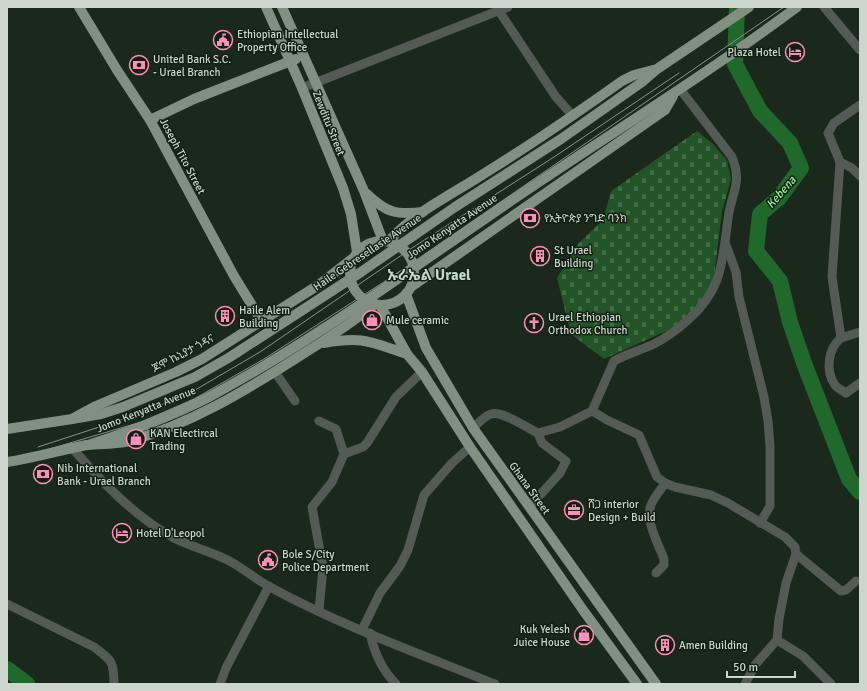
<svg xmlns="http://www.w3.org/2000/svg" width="867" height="691" viewBox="0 0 867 691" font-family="Signika,'Noto Sans Ethiopic',sans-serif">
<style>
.cemetery{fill:url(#cemetery-stones)}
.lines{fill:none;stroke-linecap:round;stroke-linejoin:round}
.river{stroke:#20682b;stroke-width:16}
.minor{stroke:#535b54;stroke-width:9}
.major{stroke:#819081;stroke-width:10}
.tram{stroke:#889388;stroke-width:1}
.labels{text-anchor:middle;stroke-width:3;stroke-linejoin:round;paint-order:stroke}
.poi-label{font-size:11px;fill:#cdd6cd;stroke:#112012;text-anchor:start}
.street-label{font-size:11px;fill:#cdd6cd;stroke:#112012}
.water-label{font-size:12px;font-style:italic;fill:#96f39d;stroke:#112012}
.district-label{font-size:15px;font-weight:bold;fill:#c4d8c5;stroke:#112012}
</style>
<defs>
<pattern id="cemetery-stones" width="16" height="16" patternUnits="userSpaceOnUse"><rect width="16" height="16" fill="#235428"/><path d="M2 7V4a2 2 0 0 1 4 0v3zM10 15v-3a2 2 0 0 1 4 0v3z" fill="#426c46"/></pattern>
</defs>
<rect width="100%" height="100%" fill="#1a291b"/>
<path class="cemetery" d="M697 131 712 143 727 160 731 179 722 212 714 276 702 304 675 327 604 359 571 334 557 278 578 244 603 220 611 191Z"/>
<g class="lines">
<g class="river">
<path d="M737 7 735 64 760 111 790 143 801 168 779 198 760 214 756 251 780 281 790 322 804 363 849 479 860 492"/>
<path d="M7 669 27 684"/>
</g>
<g class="minor">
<path d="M824 7 860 50"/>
<path d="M499 11 556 97 573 116"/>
<path d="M302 88 508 7"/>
<path d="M860 105 834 123 828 133 840 162 832 277 841 338 860 332"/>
<path d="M840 162 852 168 860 176"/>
<path d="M726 245 736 272 739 297 764 397 768 421 770 446V506L760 523"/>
<path d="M841 338C828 348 825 371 835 385 837 388 843 391 846 393L860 383"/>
<path d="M275 372 295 401"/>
<path d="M592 411 607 420 639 435 657 477 665 483 675 487 711 495 728 503 785 537 795 547 796 554 786 583 779 619 777 640 755 665 745 684"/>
<path d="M473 428C478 424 484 416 491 414 502 410 527 428 538 433L560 427 592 411 614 361C627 354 641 350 654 344 666 338 678 329 688 320 723 289 722 262 728 219 731 193 743 184 732 157L680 89"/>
<path d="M73 449C103 483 135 517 174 538 193 548 215 552 233 563 245 570 256 579 268 586 339 625 420 654 495 684"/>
<path d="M344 454 363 447 367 443 396 397 422 372"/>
<path d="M529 507 560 473 566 461 542 443 538 433"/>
<path d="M796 554 841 591 846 590 856 581"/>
<path d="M656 573 664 565V559C658 543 645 521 651 505 654 497 661 490 665 483"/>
<path d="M7 604 94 647C112 660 114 662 114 684"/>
<path d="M319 610 323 568 312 507 332 482 344 454 336 429 319 421"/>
<path d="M362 630 380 593 400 566 408 550 424 495 452 463 470 447"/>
<path d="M370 633C374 652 382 670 396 684"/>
<path d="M777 640 803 656 831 684"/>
<path d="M220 684 226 668 269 586"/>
</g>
<g class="major">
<path d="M79 7 117 70 150 120 234 276 261 320"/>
<path d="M266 7 302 88 343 188 351 214 357 252"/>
<path d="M282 7 364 191 383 241"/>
<path d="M150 120 194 99 296 59"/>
<path d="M367 194C387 213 396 215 423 212"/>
<circle cx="382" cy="273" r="32"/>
<path d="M389 241C414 212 453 194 485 173 532 144 577 113 622 81L634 75 653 70"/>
<path d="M411 287 665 110 673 96"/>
<path d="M406 294 426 348 473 428 656 684"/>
<path d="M380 305 407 354 422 372 470 447 583 610 637 684"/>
<path d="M324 343C364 336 370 342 407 354"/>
<path d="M72 419 101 414 123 407 195 377 230 357 361 272 455 207 561 139 642 82 657 69 749 7"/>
<path d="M7 429 72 419 96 406 176 372 202 359 320 284 352 259"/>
<path d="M88 445C129 432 170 417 209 397 312 342 408 271 505 205 602 139 703 77 797 7"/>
<path d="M7 462C34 458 60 450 87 445 102 443 115 445 130 441 190 424 243 392 295 359 322 342 350 325 375 304"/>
</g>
<g class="tram">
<path d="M38 447 139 414 190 393 260 352 412 248 554 157 679 73"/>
<path d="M7 460 19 458 141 422 194 399 264 359 390 278 784 7"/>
</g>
</g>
<defs>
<g id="civic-ring" transform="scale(1)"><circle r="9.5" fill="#112012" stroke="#ff8eba" stroke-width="1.5"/><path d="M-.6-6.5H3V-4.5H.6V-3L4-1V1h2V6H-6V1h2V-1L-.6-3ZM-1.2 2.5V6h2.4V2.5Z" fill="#ff8eba"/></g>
<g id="hotel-ring" transform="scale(1)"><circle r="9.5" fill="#112012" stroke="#ff8eba" stroke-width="1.5"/><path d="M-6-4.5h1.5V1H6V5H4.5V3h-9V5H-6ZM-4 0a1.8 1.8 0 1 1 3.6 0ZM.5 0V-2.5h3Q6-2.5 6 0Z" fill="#ff8eba"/></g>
<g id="bank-ring" transform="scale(1)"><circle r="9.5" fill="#112012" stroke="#ff8eba" stroke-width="1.5"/><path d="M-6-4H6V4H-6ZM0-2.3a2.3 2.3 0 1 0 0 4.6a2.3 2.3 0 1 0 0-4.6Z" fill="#ff8eba"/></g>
<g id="building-ring" transform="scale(1)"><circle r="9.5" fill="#112012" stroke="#ff8eba" stroke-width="1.5"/><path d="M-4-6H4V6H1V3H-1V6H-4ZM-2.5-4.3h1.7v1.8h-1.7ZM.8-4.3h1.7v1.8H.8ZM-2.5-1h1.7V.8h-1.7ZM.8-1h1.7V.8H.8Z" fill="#ff8eba"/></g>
<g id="shop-ring" transform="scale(1)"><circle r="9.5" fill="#112012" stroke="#ff8eba" stroke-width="1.5"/><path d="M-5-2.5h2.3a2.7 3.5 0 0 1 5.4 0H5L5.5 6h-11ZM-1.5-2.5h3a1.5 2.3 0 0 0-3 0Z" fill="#ff8eba"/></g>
<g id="church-ring" transform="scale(1)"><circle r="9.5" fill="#112012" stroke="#ff8eba" stroke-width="1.5"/><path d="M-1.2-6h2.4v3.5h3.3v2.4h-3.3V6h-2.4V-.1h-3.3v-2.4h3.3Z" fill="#ff8eba"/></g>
<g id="office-ring" transform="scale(1)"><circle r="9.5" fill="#112012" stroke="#ff8eba" stroke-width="1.5"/><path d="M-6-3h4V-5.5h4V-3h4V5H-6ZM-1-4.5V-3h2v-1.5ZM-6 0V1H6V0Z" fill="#ff8eba"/></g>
</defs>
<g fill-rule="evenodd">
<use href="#civic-ring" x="223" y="40"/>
<use href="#hotel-ring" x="795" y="52"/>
<use href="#bank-ring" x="139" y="65"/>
<use href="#bank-ring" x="530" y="218"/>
<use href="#building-ring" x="540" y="256"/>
<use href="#building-ring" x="225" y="316"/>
<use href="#shop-ring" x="372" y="320"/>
<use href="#church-ring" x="534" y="323"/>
<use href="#shop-ring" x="136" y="439"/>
<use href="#bank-ring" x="43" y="474"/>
<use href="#office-ring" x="574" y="510"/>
<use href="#hotel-ring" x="122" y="533"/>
<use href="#civic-ring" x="268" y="560"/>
<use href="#shop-ring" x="584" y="635"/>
<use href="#building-ring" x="665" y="645"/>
</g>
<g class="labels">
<g class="poi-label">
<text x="237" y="38">Ethiopian Intellectual<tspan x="237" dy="13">Property Office</tspan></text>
<text x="781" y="56" text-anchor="end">Plaza Hotel</text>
<text x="153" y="63">United Bank S.C.<tspan x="153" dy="13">- Urael Branch</tspan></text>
<text x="544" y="222">የኢትዮጵያ ንግድ ባንክ</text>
<text x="554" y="254">St Urael<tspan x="554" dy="13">Building</tspan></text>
<text x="239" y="314">Haile Alem<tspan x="239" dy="13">Building</tspan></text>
<text x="548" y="321">Urael Ethiopian<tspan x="548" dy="13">Orthodox Church</tspan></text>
<text x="386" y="324">Mule ceramic</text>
<text x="150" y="437">KAN Electircal<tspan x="150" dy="13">Trading</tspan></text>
<text x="57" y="472">Nib International<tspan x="57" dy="13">Bank - Urael Branch</tspan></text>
<text x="588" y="508">ሸጋ interior<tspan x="588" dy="13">Design + Build</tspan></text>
<text x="136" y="537">Hotel D'Leopol</text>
<text x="282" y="558">Bole S/City<tspan x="282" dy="13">Police Department</tspan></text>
<text x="570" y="633" text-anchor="end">Kuk Yelesh<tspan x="570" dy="13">Juice House</tspan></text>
<text x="679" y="649">Amen Building</text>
</g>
<g class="street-label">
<text transform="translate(329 123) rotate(68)" y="4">Zewditu Street</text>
<text transform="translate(183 156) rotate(62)" y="4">Joseph Tito Street</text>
<text transform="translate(452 226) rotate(-34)" y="4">Jomo Kenyatta Avenue</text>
<text transform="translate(367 252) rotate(-34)" y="4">Haile Gebresellasie Avenue</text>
<text transform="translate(183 353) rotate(-28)" y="4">ጆሞ ኬኒያታ ጎዳና</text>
<text transform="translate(146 409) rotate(-22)" y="4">Jomo Kenyatta Avenue</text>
<text transform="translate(530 488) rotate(54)" y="4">Ghana Street</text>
</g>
<g class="water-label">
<text transform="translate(781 192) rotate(-49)" y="4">Kebena</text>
</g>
<g class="district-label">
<text x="429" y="280">ኡራኤል Urael</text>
</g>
</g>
<rect width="867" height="691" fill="none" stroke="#cdd6cd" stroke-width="16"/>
<path d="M727 671v6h68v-6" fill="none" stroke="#cdd6cd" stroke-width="2"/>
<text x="733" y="671" font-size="12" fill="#cdd6cd" stroke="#112012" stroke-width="3" paint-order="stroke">50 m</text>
</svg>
